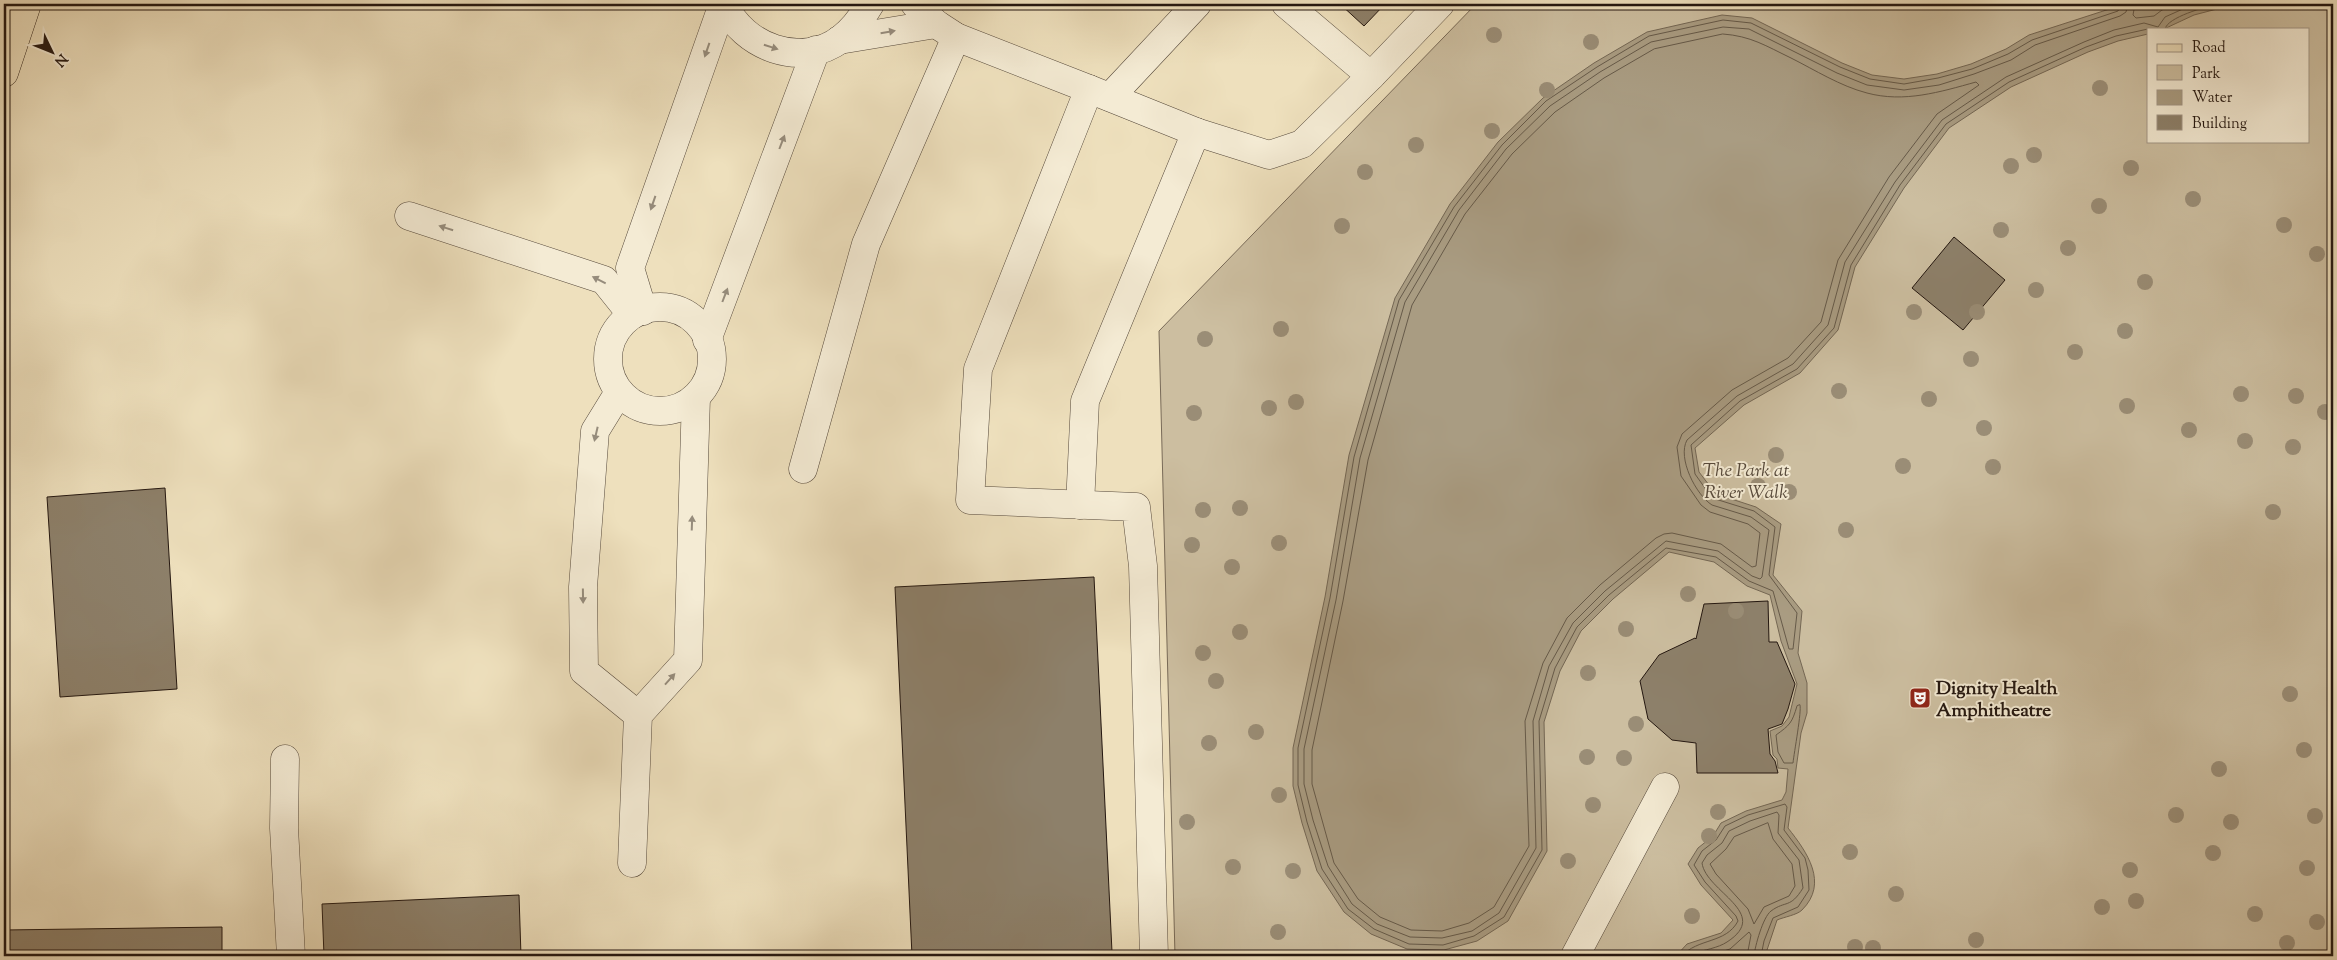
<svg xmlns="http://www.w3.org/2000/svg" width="2337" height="960" viewBox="0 0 2337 960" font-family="'Sorts Mill Goudy',serif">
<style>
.green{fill:#ccbea0;stroke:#786a58;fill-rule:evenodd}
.water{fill:#a99c82;stroke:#746754}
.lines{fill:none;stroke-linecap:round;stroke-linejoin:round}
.shore{stroke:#665a49;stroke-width:1}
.building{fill:#8d806a;stroke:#241710}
.minor-casing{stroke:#56493b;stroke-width:29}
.major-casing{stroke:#241710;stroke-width:29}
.minor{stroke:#f4ebd4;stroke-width:28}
.major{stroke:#eee0bd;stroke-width:28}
.tree{fill:#9a8d76}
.oneway{fill:#968c7c}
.labels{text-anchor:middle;stroke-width:4;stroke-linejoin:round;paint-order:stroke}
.park-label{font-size:19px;font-style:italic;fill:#56493b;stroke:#f4ebd4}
.poi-label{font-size:19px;font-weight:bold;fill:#241710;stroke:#f4ebd4;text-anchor:start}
</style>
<rect width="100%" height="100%" fill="#eee0bd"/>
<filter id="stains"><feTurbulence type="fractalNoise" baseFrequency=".004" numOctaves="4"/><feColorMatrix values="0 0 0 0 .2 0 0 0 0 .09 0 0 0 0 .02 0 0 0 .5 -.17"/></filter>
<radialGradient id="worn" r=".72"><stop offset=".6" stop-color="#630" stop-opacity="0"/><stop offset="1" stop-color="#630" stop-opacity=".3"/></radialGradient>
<path class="green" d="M1476 4H2333V956H1175L1159 331ZM2148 29H2308V141H2148Z"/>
<path class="water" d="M2125 4H2236L2194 15 2164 29H2148V34L2118 41 2088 52 2011 87 1949 128 1904 188 1855 267 1838 330 1800 373 1744 405 1695 448 1699 472 1716 494 1756 507 1781 524 1773 575 1802 611 1798 653 1807 683V713L1801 733 1788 828C1807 852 1829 883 1802 910 1797 915 1784 917 1777 920L1765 956H1676L1687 944 1721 933 1733 920 1701 885 1688 864 1698 848 1713 836 1721 823 1746 811 1782 800 1786 792 1788 769 1778 768 1777 759 1773 755 1770 731 1782 726 1789 717 1797 684 1781 641 1770 595 1747 586 1714 562 1669 552 1613 599 1581 631 1560 671 1544 722 1547 851 1508 921 1477 941 1444 950 1407 949 1371 934 1344 912 1317 871 1302 823 1293 786V748L1325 597 1349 455 1395 298 1450 204 1498 142 1543 98 1594 63 1647 32 1722 15 1752 18 1842 63 1872 75 1904 79 1937 74 1971 64 2006 49 2029 35Z"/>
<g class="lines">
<g class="shore">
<path d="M2121 4 2118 11 2032 40 2008 54 1972 69 1938 78 1904 84 1870 79 1840 67 1751 23 1723 20 1649 36 1597 67 1546 101 1502 145 1454 207 1399 300 1354 457 1330 598 1298 748V785L1307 822 1322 869 1348 909 1374 929 1409 944 1443 945 1474 936 1504 917 1542 850 1539 721 1555 668 1577 627 1609 595 1666 548 1716 557 1749 581 1773 591 1789 649H1793L1797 613 1769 575 1775 527 1754 511 1712 498 1695 474 1691 445 1740 401 1797 369 1834 328 1851 265 1900 185 1946 124 2009 82 2086 47 2116 36 2148 29"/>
<path d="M2128 4 2126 12 2120 16 2035 45 2011 60 1974 74 1939 85 1904 90 1867 85 1837 73 1749 29 1723 27 1651 42 1600 72 1550 106 1506 149 1459 210 1405 302 1360 458 1336 600 1304 749V784L1313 820 1328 866 1352 904 1377 924 1410 937 1442 938 1472 931 1499 913 1536 848 1533 721 1549 666 1573 623 1605 591 1666 541 1718 551 1752 576 1760 579 1762 577 1769 530 1751 517 1712 505C1696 495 1677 458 1687 440L1737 396 1793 364 1828 325 1845 262 1895 182 1942 120 2006 77 2084 42 2114 30 2144 23 2158 27 2165 17 2194 4"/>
<path d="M2135 4 2133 15 2136 18 2154 16 2162 10 2177 4"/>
<path d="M2165 29C2167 17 2206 7 2217 4"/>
<path d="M1723 34C1751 36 1766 46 1791 58 1815 70 1840 86 1867 93 1904 103 1940 92 1976 82L1979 85 1937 114 1889 177 1838 260 1821 322 1788 358 1732 390 1682 434 1677 447 1681 476 1701 505 1710 512 1748 524 1760 533 1756 566 1752 567 1721 544 1672 533 1664 534 1656 538 1600 585 1567 618 1543 663 1525 721 1529 846 1494 907 1469 923 1442 931 1411 930 1380 917 1358 899 1334 863 1312 784V750L1343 601 1368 460 1412 305 1465 214 1512 154 1555 112 1604 78 1654 49Z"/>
<path d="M1800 705C1802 710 1794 753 1793 763H1784L1778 752 1776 735C1790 725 1792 723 1797 706Z"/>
<path d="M1768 823 1773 839 1792 864 1795 886 1789 896 1764 907 1754 924 1748 909 1716 874 1710 864 1726 849 1734 837Z"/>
<path d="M1682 956C1697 938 1726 944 1738 921L1736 916 1705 882 1694 865 1702 851 1716 840 1725 826 1748 815 1785 804 1787 807 1784 830 1805 858 1808 870 1809 890 1798 907 1773 918 1764 941 1761 956"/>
<path d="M1691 956 1694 953C1704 950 1718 948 1727 942 1772 913 1706 892 1702 863L1707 855 1722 843 1729 831 1750 821 1777 812 1779 815 1778 833 1799 860 1803 888C1790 909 1786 900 1771 911 1763 917 1755 946 1754 956"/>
<path d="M1708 956 1730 949 1749 932 1751 935 1747 956"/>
</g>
</g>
<g class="building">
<path d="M1340 4H1385L1364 26Z"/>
<path d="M1954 237 2005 280 1963 330 1912 288Z"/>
<path d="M165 488 177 689 60 697 47 497Z"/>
<path d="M1094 577 1112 952 1028 956H912L895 587Z"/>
<path d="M1768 601 1769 642H1777L1795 684 1788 709 1782 724 1768 729 1770 754 1775 761 1778 773H1697L1696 743 1672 740 1648 719 1640 681 1659 655 1695 638 1696 639 1704 604Z"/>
<path d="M519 895 521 956H324L322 904Z"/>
<path d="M222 927V956H4V930Z"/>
</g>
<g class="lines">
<g class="minor-casing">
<g id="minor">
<path d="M724 4C743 47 801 69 841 39 854 29 862 18 870 4"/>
<path d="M915 4 936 24 956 37 1089 89 978 369 970 500 1136 507 1143 566 1154 956"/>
<path d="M839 40 936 24"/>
<path d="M1371 76 1440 4"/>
<path d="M1110 97 1197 4"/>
<path d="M1196 132 1269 155 1302 144 1371 76 1286 4"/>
<path d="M409 216 604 280 632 315"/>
<circle cx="660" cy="359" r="52"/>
<path d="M643 311 630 268 723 4"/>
<path d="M707 340 816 50"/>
<path d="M619 392 595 431 583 587 584 671 638 715"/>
<path d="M803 469 866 244 956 37"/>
<path d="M1080 505 1085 401 1196 132 1089 89"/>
<path d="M285 759 284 828 291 956"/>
<path d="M632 863 638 715 688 660 696 397"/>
<path d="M1575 956 1665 787"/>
</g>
</g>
<g class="major-casing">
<path id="major" d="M4 73 27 4"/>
</g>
<use href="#minor" class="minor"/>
<use href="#major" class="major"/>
</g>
<g class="tree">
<circle cx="1494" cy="35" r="8"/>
<circle cx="1591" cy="42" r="8"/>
<circle cx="2100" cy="88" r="8"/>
<circle cx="1547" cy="90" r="8"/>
<circle cx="1492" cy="131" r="8"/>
<circle cx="1416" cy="145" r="8"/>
<circle cx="2034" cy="155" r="8"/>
<circle cx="2011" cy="166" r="8"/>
<circle cx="2131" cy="168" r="8"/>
<circle cx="1365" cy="172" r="8"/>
<circle cx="2193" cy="199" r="8"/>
<circle cx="2099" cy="206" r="8"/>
<circle cx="2284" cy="225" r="8"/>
<circle cx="1342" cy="226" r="8"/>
<circle cx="2001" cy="230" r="8"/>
<circle cx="2068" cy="248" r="8"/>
<circle cx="2317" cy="254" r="8"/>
<circle cx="2145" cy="282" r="8"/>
<circle cx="2036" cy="290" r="8"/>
<circle cx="1914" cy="312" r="8"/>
<circle cx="1977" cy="312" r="8"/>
<circle cx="1281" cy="329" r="8"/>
<circle cx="2125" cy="331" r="8"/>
<circle cx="1205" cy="339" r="8"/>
<circle cx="2075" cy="352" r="8"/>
<circle cx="1971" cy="359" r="8"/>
<circle cx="1839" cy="391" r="8"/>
<circle cx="2241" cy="394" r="8"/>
<circle cx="2296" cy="396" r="8"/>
<circle cx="1929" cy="399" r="8"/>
<circle cx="1296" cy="402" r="8"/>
<circle cx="2127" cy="406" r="8"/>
<circle cx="1269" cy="408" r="8"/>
<circle cx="2325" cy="412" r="8"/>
<circle cx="1194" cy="413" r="8"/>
<circle cx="1984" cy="428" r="8"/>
<circle cx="2189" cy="430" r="8"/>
<circle cx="2245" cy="441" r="8"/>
<circle cx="2293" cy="447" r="8"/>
<circle cx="1776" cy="455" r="8"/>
<circle cx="1903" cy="466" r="8"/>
<circle cx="1993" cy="467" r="8"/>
<circle cx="1758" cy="486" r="8"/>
<circle cx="1789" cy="492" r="8"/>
<circle cx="1240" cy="508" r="8"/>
<circle cx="1203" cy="510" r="8"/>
<circle cx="2273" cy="512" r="8"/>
<circle cx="1846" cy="530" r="8"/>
<circle cx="1279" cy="543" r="8"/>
<circle cx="1192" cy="545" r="8"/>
<circle cx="1232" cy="567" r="8"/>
<circle cx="1688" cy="594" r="8"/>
<circle cx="1736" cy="611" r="8"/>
<circle cx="1626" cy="629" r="8"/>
<circle cx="1240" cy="632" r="8"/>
<circle cx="1203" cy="653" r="8"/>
<circle cx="1588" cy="673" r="8"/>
<circle cx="1216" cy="681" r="8"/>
<circle cx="2290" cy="694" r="8"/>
<circle cx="1636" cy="724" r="8"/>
<circle cx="1256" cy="732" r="8"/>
<circle cx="1209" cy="743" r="8"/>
<circle cx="2304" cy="750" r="8"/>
<circle cx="1587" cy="757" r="8"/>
<circle cx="1624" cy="758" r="8"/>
<circle cx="2219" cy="769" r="8"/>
<circle cx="1279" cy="795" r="8"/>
<circle cx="1593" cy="805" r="8"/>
<circle cx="1718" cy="812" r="8"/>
<circle cx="2176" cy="815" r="8"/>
<circle cx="2315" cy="816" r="8"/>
<circle cx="1187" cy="822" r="8"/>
<circle cx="2231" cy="822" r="8"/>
<circle cx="1709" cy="836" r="8"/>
<circle cx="1850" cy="852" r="8"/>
<circle cx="2213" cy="853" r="8"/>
<circle cx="1568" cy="861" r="8"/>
<circle cx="1233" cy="867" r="8"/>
<circle cx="2307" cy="868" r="8"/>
<circle cx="2130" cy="870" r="8"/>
<circle cx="1293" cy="871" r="8"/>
<circle cx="1896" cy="894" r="8"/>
<circle cx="2136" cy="901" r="8"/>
<circle cx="2102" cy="907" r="8"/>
<circle cx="2255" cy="914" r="8"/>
<circle cx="1692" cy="916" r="8"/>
<circle cx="2317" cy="922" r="8"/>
<circle cx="1278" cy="932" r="8"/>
<circle cx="1976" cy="940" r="8"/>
<circle cx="2287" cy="943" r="8"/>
<circle cx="1855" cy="947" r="8"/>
<circle cx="1873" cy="948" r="8"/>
</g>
<defs><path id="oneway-solid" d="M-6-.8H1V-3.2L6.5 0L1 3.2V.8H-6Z" transform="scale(1.25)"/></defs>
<g class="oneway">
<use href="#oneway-solid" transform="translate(888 32) rotate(-10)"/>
<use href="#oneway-solid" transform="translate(771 47) rotate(18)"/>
<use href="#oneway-solid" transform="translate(707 50) rotate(109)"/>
<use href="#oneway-solid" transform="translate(782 142) rotate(-69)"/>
<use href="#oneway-solid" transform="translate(653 203) rotate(109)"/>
<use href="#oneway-solid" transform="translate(446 228) rotate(-162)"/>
<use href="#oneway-solid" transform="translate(599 280) rotate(-153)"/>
<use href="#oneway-solid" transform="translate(725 295) rotate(-69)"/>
<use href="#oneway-solid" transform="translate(596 434) rotate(103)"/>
<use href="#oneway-solid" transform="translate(692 523) rotate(-88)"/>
<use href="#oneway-solid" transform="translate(583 596) rotate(89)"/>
<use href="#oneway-solid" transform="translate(670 679) rotate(-48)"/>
</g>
<defs>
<g id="theatre-square" transform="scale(1.125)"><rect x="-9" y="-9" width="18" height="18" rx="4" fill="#8f2418" stroke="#f4ebd4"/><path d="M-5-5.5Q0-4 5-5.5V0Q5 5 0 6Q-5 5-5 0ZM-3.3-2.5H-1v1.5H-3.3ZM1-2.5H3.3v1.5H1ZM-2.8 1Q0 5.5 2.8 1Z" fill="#fff"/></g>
</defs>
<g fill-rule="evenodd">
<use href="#theatre-square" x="1920" y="698"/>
</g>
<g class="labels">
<g class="park-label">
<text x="1746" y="476">The Park at<tspan x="1746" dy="22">River Walk</tspan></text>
</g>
<g class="poi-label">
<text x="1936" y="694">Dignity Health<tspan x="1936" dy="22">Amphitheatre</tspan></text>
</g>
</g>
<rect width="2337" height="960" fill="none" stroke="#eee0bd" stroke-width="20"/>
<rect x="5" y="5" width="2327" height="950" fill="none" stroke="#241710" stroke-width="2.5"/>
<rect x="10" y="10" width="2317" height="940" fill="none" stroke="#241710"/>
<rect x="2147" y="28" width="162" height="115" fill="#f4ebd4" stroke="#a19686"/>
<rect x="2157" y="44" width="25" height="8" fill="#eee0bd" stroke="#a19686"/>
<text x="2192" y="52" font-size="15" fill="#241710">Road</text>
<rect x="2157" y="65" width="25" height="15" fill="#ccbea0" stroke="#a19686"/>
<text x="2192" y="78" font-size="15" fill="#241710">Park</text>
<rect x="2157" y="90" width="25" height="15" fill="#a99c82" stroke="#a19686"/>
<text x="2192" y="102" font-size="15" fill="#241710">Water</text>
<rect x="2157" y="115" width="25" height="15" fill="#8d806a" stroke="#a19686"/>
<text x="2192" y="128" font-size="15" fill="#241710">Building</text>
<g transform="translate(52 52) rotate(133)" stroke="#f4ebd4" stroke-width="4" paint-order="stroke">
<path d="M0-4L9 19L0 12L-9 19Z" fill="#241710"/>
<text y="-8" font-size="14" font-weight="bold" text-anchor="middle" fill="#241710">N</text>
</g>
<rect width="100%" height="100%" filter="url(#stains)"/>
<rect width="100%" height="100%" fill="url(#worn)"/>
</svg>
